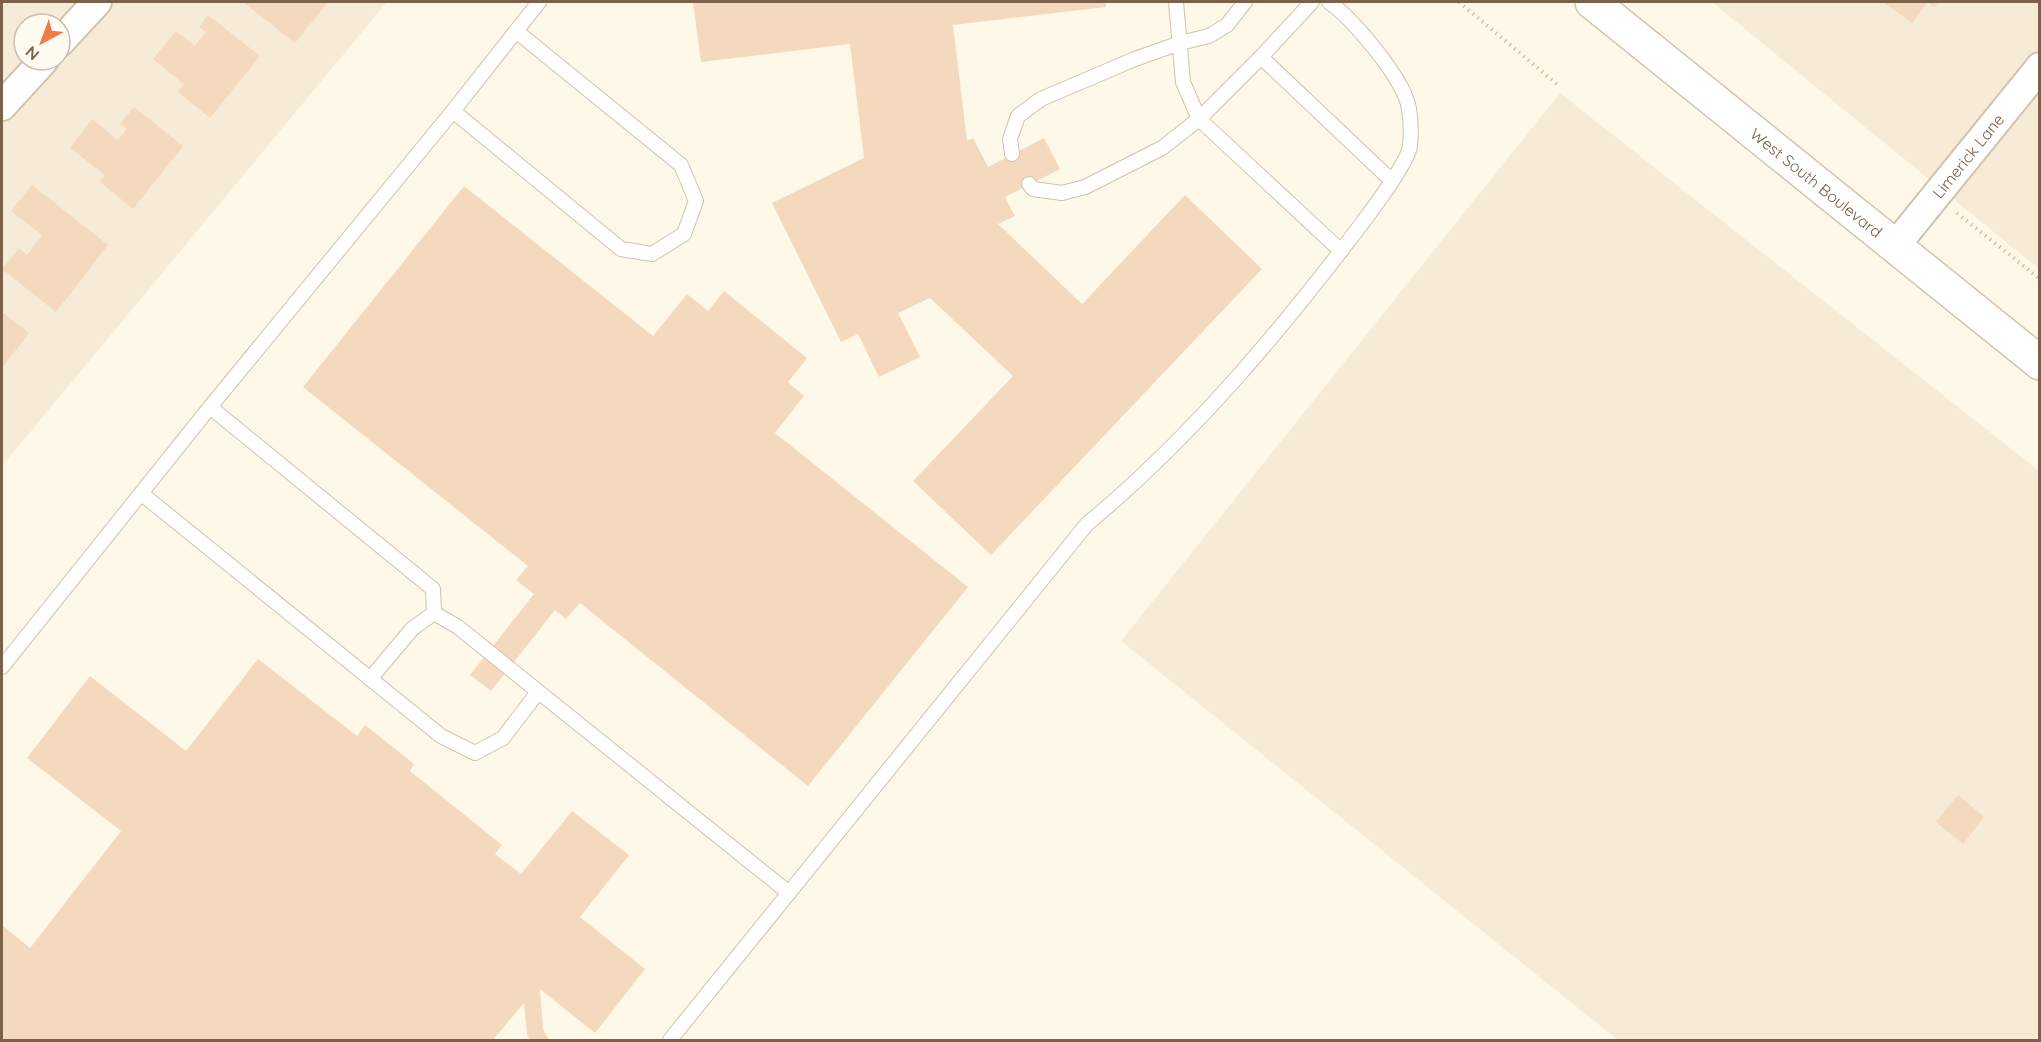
<svg xmlns="http://www.w3.org/2000/svg" width="2041" height="1042" viewBox="0 0 2041 1042" font-family="Quicksand,sans-serif">
<style>
.residential{fill:#f6ebd7;fill-rule:evenodd}
.building{fill:#f5d9bf}
.lines{fill:none;stroke-linecap:round;stroke-linejoin:round}
.lane-casing{stroke:#d2c1ad;stroke-width:16}
.street-casing{stroke:#d2c1ad;stroke-width:32}
.secondary-casing{stroke:#d8c3ad;stroke-width:36}
.path{stroke:#dbbda1;stroke-width:4;stroke-dasharray:1.5 4.5;stroke-linecap:butt}
.lane{stroke:#fff;stroke-width:14}
.street{stroke:#fff;stroke-width:28}
.secondary{stroke:#fff;stroke-width:33}
.labels{text-anchor:middle;stroke-width:5;stroke-linejoin:round;paint-order:stroke}
.street-label{font-size:16px;fill:#7b604a;stroke:#fffbf1}
</style>
<rect width="100%" height="100%" fill="#fef8e9"/>
<g class="residential">
<path d="M2 2H387L2 466ZM24 24H60V60H24Z"/>
<path d="M1712 2H2039V269Z"/>
<path d="M1560 93 2039 471V1040H1618L1121 641Z"/>
</g>
<g class="building">
<path d="M243 2H328L295 43Z"/>
<path d="M693 2H1106V7L953 25 967 141 973 138 988 167 1044 138 1060 169 1005 197 1015 216 998 224 1082 304 1185 195 1262 269 991 555 913 481 1013 376 930 298 898 313 920 357 879 377 858 334 841 342 772 203 864 158 850 44 701 62Z"/>
<path d="M1883 2H1939L1934 7 1928 2 1912 23Z"/>
<path d="M208 15 260 56 210 118 178 92 184 84 153 59 176 31 195 46 206 32 199 27Z"/>
<path d="M134 107 183 146 133 209 100 182 105 175 70 148 92 119 118 140 127 129 120 124Z"/>
<path d="M32 185 108 245 56 312 2 269 19 248 27 255 42 235 11 211Z"/>
<path d="M464 186 653 336 687 294 708 311 724 291 807 358 788 382 804 396 775 433 968 587 808 786 580 603 566 619 555 610 491 691 470 675 534 594 516 580 528 566 303 387Z"/>
<path d="M2 312 29 333 2 368Z"/>
<path d="M258 659 357 736 365 725 414 764 410 771 502 845 495 854 521 874 572 811 629 855 580 917 645 969 595 1033 540 989 543 1029 549 1040H530L527 1035 524 1003 493 1040H2V925L30 948 121 831 27 758 90 676 186 751Z"/>
<path d="M1958 795 1984 817 1963 844 1936 822Z"/>
</g>
<g class="lines">
<g class="lane-casing">
<g id="lane">
<path d="M1176 2 1183 82 1199 119 1341 251"/>
<path d="M1261 57 1392 181"/>
<path d="M453 111 621 249 652 254 684 234 696 201 681 165 516 31"/>
<path d="M1012 154 1010 139 1018 116 1041 99 1135 59 1180 43 1209 36 1227 25 1245 2"/>
<path d="M1029 184 1033 189 1062 193 1085 187 1162 148 1199 119 1261 57 1312 2"/>
<path d="M210 407 433 589 434 613 458 627 789 893"/>
<path d="M142 494 441 736 475 753 503 738 538 692"/>
<path d="M2 667 210 407 453 111 539 2"/>
<path d="M370 679 412 629 434 613"/>
<path d="M670 1040 1087 524C1191 438 1278 334 1360 226 1371 211 1408 163 1410 146 1411 135 1411 120 1409 109 1405 80 1353 19 1329 2"/>
</g>
</g>
<g class="street-casing">
<g id="street">
<path d="M60 42 97 2"/>
<path d="M2 106 44 60"/>
<path id="s1" d="M1895 246 2040 67"/>
</g>
</g>
<g class="secondary-casing">
<g id="secondary">
<path id="s2" d="M1592 2 2040 363"/>
</g>
</g>
<g class="path">
<path d="M1459 2 1558 85"/>
<path d="M1957 213 2040 279"/>
</g>
<use href="#lane" class="lane"/>
<use href="#street" class="street"/>
<use href="#secondary" class="secondary"/>
</g>
<g class="labels">
<g class="street-label">
<text dy="6" stroke="none"><textPath href="#s1" startOffset="116">Limerick Lane</textPath></text>
<text dy="6" stroke="none"><textPath href="#s2" startOffset="288">West South Boulevard</textPath></text>
</g>
</g>
<rect width="2041" height="1042" fill="none" stroke="#7b604a" stroke-width="6"/>
<g transform="translate(42 42) rotate(221)"><circle r="28" fill="#fffbf1" stroke="#cabdae" stroke-width="1.5"/>
<path d="M0-4.5L10 22L0 15L-10 22Z" fill="#ef7b47"/>
<text y="-9" font-size="16" font-weight="bold" text-anchor="middle" fill="#7b604a">N</text>
</g>
</svg>
